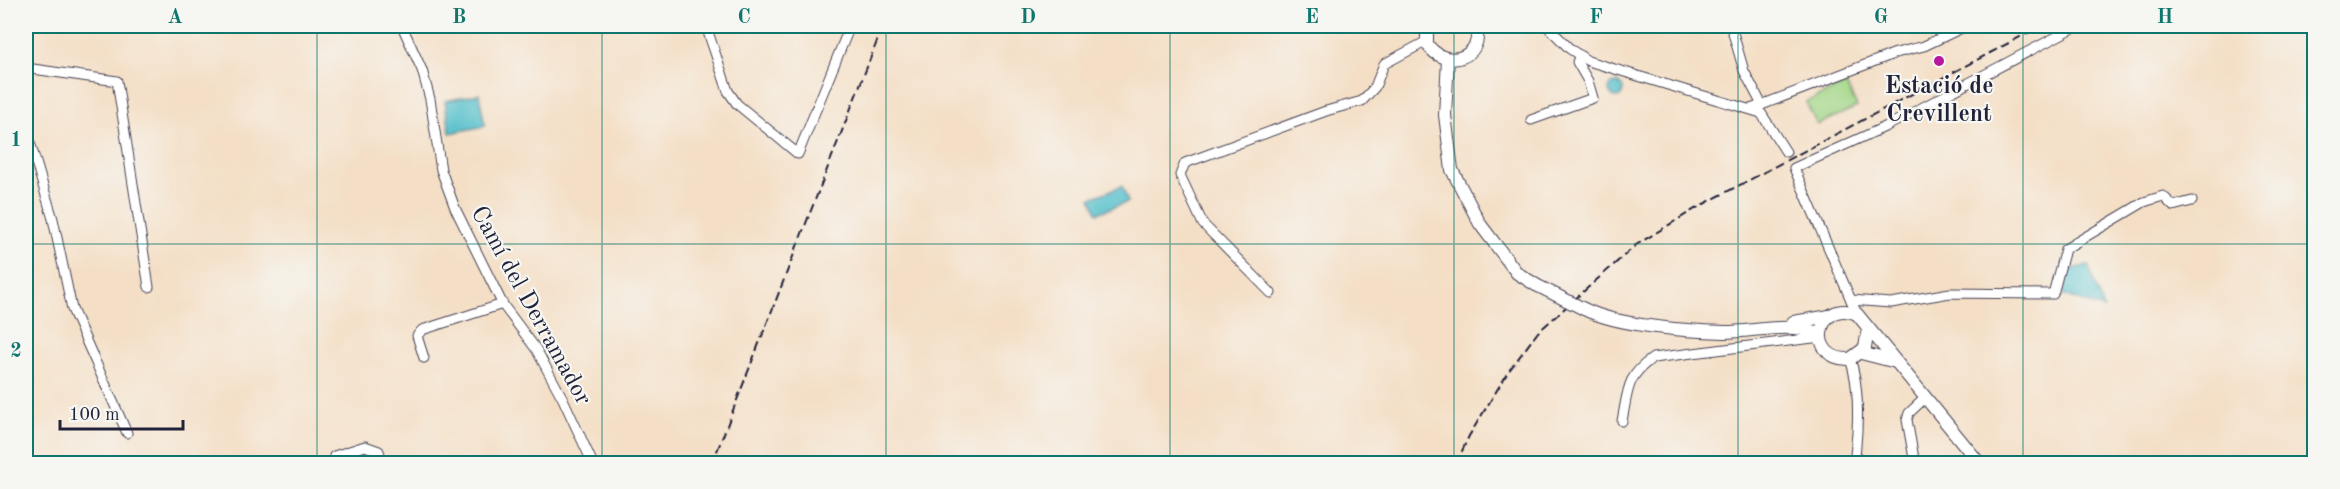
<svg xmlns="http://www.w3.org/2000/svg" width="2340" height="489" viewBox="0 0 2340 489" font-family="'Old Standard TT',serif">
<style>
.green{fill:#a3d686;stroke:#627c60;stroke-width:1.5}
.water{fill:#51bec9;stroke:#3a7082;stroke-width:1.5}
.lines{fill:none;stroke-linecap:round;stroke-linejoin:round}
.minor-casing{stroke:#423e50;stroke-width:11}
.tertiary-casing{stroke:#423e50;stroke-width:14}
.minor{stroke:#fff;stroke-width:9}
.tertiary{stroke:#fff;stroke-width:12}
.rail{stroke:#22223b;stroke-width:2;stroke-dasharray:9 4.5;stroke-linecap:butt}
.tertiary-bridge-casing{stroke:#423e50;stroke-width:14;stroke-linecap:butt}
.tertiary-bridge{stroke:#fff;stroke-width:12}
.grid{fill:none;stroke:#0f766e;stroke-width:1.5;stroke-opacity:0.55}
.poi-dot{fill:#b5179e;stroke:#f6f6f2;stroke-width:2}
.labels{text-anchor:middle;stroke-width:4.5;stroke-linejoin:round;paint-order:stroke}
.poi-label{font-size:24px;font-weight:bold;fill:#22223b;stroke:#f6f6f2}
.street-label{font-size:24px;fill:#22223b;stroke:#f6f6f2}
.neatline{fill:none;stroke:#0f766e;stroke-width:2}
.grid-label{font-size:20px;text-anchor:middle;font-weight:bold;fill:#0f766e}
</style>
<rect width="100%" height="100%" fill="#f6f6f2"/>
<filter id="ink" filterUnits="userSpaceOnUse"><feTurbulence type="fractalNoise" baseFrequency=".0167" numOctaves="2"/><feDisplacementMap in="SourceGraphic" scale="12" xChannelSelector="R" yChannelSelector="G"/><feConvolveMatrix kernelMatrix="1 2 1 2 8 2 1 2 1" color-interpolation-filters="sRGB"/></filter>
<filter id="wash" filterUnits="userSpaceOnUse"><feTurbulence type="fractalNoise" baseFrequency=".008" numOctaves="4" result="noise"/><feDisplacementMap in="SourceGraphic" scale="24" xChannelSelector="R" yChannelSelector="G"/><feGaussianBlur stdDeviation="1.35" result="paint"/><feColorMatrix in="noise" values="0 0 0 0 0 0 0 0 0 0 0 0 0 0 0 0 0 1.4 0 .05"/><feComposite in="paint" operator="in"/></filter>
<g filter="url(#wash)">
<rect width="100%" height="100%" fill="#f4dfc6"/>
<path class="green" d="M1846 84 1857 107 1817 125 1806 102Z"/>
<g class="water">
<circle cx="1616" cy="90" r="7"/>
<path d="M479 94 485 126 450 133 445 101Z"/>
<path d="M1122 186 1128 202 1097 213 1091 198Z"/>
<path d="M2088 265 2104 309 2064 295 2065 271Z"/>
</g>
</g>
<g filter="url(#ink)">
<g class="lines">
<g class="minor-casing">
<g id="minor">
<path d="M402 26 422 70 430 99 441 170 455 208 503 305 536 349 563 399 593 464"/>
<path d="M706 26 728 91 737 104 798 154 850 26"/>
<path d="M1547 26 1570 49 1588 61 1761 113 1786 152"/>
<path d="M1731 26 1744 71 1762 105"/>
<path d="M26 68 117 81 149 287"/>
<path d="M1751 109 1896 53 1924 46 1966 26"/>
<path d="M1531 120 1593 98 1588 81 1577 62 1580 55"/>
<path d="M26 129 53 219 72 309 127 433"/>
<path d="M1271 293 1203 224 1180 175 1185 163 1326 111 1362 101 1375 87 1384 64 1427 41"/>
<path d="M1851 300 1891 303 1950 293 2053 294 2065 249 2144 202 2163 196 2173 206 2192 201"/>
<path d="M1857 314 1794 168 1887 126 2077 26"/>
<path d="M424 358 417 336 422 330 503 304"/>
<path d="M1850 359C1861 389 1858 432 1854 464"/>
<path d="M1622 421C1628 391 1626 376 1653 358L1821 337"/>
<path d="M334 456 365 446 379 451 383 464"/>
<path d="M1915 464 1907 420 1909 413 1925 398"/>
</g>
</g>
<g class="tertiary-casing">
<g id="tertiary">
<path d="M1427 26V44C1445 71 1485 58 1476 26"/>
<path d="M1448 59 1445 115 1452 170 1480 224 1517 273 1536 285"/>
<path d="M1584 309C1617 326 1687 331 1725 332 1755 332 1792 321 1820 334"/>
<path d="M1793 322 1830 316"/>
<path d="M1868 329 1865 348 1850 359C1805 361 1816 297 1857 314L1980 464"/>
<path d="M1861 353 1896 362"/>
</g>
</g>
<use href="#minor" class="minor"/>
<use href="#tertiary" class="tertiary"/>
<g class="rail">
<path d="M712 464 883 26"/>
<path d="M1456 464 1469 436 1508 372 1538 332 1636 245 1700 206 2041 26"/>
</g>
<g class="tertiary-bridge-casing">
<path id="tertiary-bridge" d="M1536 285 1584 309"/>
</g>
<use href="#tertiary-bridge" class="tertiary-bridge"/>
</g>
</g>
<path class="grid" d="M317 26V464M602 26V464M886 26V464M1170 26V464M1454 26V464M1738 26V464M2023 26V464M26 244H2314"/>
<circle class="poi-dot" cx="1939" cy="61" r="6"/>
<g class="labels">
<g class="poi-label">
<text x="1939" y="93">Estació de<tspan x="1939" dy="28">Crevillent</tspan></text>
</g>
<g class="street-label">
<text transform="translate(532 305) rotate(61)" y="8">Camí del Derramador</text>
</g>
</g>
<rect width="2340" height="489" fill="none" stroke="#f6f6f2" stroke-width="66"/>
<path d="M60 420v9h123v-9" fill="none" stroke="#22223b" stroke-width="3"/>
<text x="69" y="420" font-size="18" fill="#22223b" stroke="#f6f6f2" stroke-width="4.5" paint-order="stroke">100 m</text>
<rect x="33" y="33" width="2274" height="423" class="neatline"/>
<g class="grid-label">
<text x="175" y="23">A</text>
<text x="459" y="23">B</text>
<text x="744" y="23">C</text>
<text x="1028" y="23">D</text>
<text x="1312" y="23">E</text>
<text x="1596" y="23">F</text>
<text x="1881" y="23">G</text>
<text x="2165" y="23">H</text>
<text x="16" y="146">1</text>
<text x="16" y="357">2</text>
</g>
</svg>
